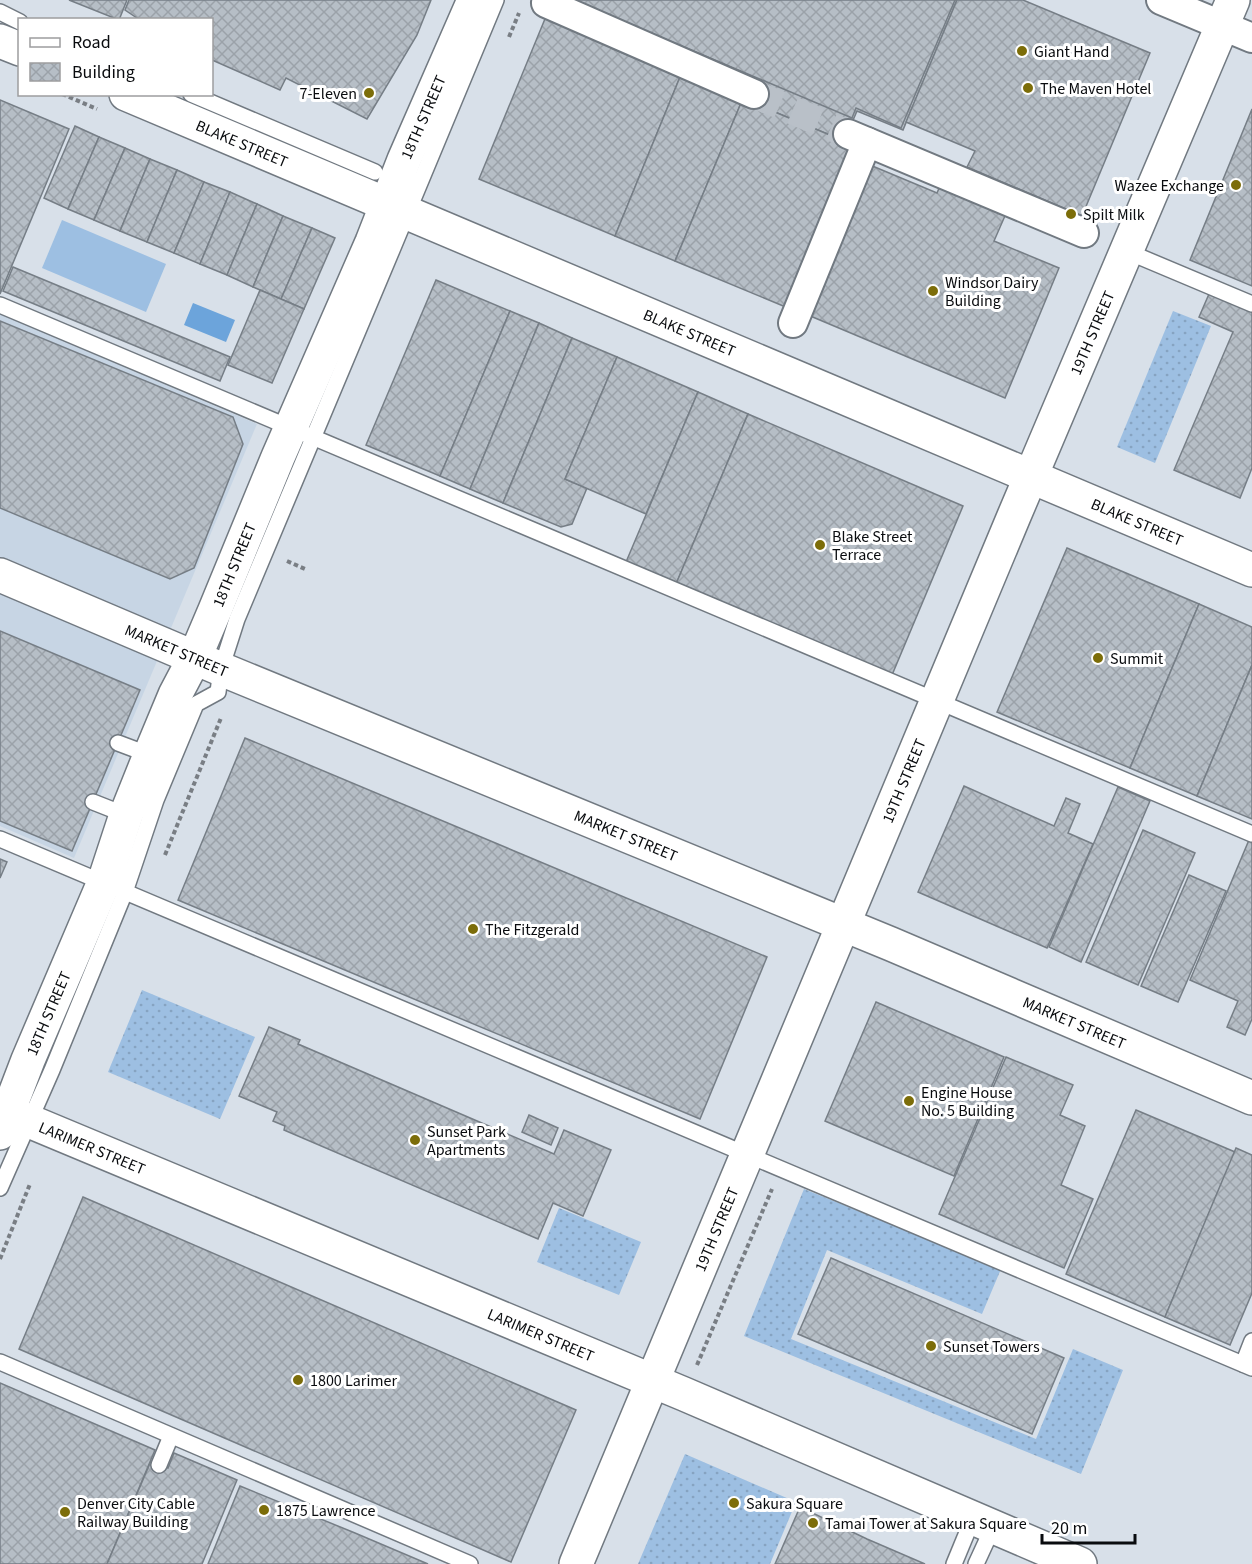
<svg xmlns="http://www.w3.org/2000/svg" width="1252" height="1564" viewBox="0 0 1252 1564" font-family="'Source Sans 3',sans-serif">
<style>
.built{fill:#c7d5e4}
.grass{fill:url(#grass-dots)}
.garden{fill:#9dbfe2}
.water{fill:#6ca4db}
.building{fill:url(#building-cross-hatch);stroke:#767e86;stroke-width:1.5}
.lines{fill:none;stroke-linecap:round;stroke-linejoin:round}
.street-tunnel{stroke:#b9c0c8;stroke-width:28;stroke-dasharray:28 14;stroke-linecap:butt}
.lane-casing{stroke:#717981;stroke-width:18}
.street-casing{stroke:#717981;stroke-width:32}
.secondary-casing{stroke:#717981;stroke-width:36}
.path{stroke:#797e84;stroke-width:4;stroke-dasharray:4.5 3;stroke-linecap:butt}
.lane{stroke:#fff;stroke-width:15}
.street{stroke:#fff;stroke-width:28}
.secondary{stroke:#fff;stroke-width:33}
.poi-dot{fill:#7c6d09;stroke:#fff;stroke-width:2}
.labels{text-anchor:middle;stroke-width:6;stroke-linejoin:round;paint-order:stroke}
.poi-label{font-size:16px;fill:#090b0e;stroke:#fff;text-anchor:start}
.street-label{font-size:16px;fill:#090b0e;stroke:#fff}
</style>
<defs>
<pattern id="grass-dots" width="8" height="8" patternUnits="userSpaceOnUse" patternTransform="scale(1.5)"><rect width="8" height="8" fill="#9dbfe2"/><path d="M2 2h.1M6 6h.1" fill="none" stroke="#86a3c1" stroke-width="1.8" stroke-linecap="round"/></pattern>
<pattern id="building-cross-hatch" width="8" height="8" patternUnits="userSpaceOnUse" patternTransform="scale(1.5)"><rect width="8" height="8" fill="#b6bec6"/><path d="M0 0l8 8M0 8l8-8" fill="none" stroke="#9ba2a9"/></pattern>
</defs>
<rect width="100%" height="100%" fill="#d8e0e9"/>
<path class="built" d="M0 314 257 424 74 858 0 826Z"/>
<g class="grass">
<path d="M1173 311 1211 326 1155 463 1117 447Z"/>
<path d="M142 990 255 1037 220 1119 108 1072Z"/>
<path d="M804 1189 1001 1269 982 1314 827 1250 791 1339 1036 1439 1073 1349 1123 1370 1081 1474 744 1336Z"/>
<path d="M559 1208 641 1242 619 1295 537 1262Z"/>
<path d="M685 1454 796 1502 770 1564H638Z"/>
</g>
<path class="garden" d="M62 220 166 264 146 312 42 268Z"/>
<path class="water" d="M193 303 235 320 226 342 184 325Z"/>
<g class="building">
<path d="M69 0H127L119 20Z"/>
<path d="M129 0H431L417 35 367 119 286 78 280 90 212 60V20H140L125 10Z"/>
<path d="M564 0H957L903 130 857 111 844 141 751 102Z"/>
<path d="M573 0H955L901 128 856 108 852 118Z"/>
<path d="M957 0H1023L1150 53 1082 216 967 167 975 151 906 122Z"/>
<path d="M547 14 613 42 611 48 680 77 615 236 479 179Z"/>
<path d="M680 77 741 103 675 261 615 236Z"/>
<path d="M0 100 69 129 0 294Z"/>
<path d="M751 102 856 146 788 308 675 261 741 103Z"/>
<path d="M1252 109V286L1190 260Z"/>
<path d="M75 126 99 137 68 209 44 198Z"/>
<path d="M99 137 125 148 94 220 68 209Z"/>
<path d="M125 148 150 159 120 231 94 220Z"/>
<path d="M150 159 177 170 147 242 120 231Z"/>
<path d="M870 165 937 193 942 181 1008 209 994 241 1059 268 1005 398 808 315Z"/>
<path d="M177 170 204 182 174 253 147 242Z"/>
<path d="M204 182 230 192 200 264 174 253Z"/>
<path d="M230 192 257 204 227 275 200 264Z"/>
<path d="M257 204 283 216 253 287 227 275Z"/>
<path d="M283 216 312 228 281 299 253 287Z"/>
<path d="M312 228 335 238 304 309 281 299Z"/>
<path d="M13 267 230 357 220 381 3 291Z"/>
<path d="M436 280 510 311 440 476 366 445Z"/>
<path d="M260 290 304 309 272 383 228 365Z"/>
<path d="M1209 294 1252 311V468L1240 498 1174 470 1233 332 1199 317Z"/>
<path d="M510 311 539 323 470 489 440 476Z"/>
<path d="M0 321 233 417 243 444 194 568 170 579 0 508Z"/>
<path d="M539 323 572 338 503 503 470 489Z"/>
<path d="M572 338 617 357 565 479 587 488 572 524 561 527 503 503Z"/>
<path d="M617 357 698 392 646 514 565 479Z"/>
<path d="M698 392 748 414 676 584 626 562Z"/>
<path d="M748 414 963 506 892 675 676 584Z"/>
<path d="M1067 548 1199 604 1130 768 997 712Z"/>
<path d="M1199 604 1252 627V665L1197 796 1130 768Z"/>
<path d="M0 631 140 690 72 851 0 821Z"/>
<path d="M1252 665V819L1197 796Z"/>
<path d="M245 738 767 957 700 1119 178 900Z"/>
<path d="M964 786 1054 826 1066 798 1080 804 1068 833 1093 844 1047 948 918 892Z"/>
<path d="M1118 787 1150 801 1081 962 1049 947Z"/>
<path d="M1143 830 1195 853 1138 985 1086 962Z"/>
<path d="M1249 840 1252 841V1019L1245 1035 1227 1027 1238 1001 1190 980Z"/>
<path d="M0 859 7 862 0 878Z"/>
<path d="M1189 875 1226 891 1178 1002 1141 986Z"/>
<path d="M876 1002 1004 1057 954 1176 825 1121Z"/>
<path d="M269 1027 300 1040 298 1044 554 1154 564 1130 611 1150 583 1216 553 1203 538 1239 284 1130 285 1126 273 1121 277 1112 239 1096Z"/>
<path d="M1006 1057 1073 1085 1060 1115 1085 1126 1061 1185 1093 1199 1064 1268 939 1214Z"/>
<path d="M1136 1110 1235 1152 1165 1317 1066 1274Z"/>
<path d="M529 1115 558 1128 551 1145 522 1132Z"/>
<path d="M1236 1148 1252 1155V1293L1230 1345 1165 1317Z"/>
<path d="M83 1197 576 1410 511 1562 19 1349Z"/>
<path d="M831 1258 1064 1358 1032 1434 798 1334Z"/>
<path d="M0 1383 155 1450 107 1564H0Z"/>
<path d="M174 1453 237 1480 202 1564H107L151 1461 168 1468Z"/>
<path d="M240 1486 355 1533 428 1564H208Z"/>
<path d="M800 1507 867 1539 925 1564H775Z"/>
</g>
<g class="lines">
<path class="street-tunnel" d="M754 94 848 134"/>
<g class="lane-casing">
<g id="lane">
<path d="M0 12 20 22"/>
<path d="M191 94 375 172"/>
<path d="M1126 251 1252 304"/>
<path d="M0 305 1252 834"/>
<path d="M118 743 150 755"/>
<path d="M93 802 126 815"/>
<path d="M0 839 1252 1368"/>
<path d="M0 1188 52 1070 125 892 156 800 196 704 218 692 221 669 237 619 392 250 496 0"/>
<path d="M0 1362 470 1564"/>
<path d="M1243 1364 1252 1341"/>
<path d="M159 1465 171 1436"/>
<path d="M954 1564 973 1518"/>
<path d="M976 1564 993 1527"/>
</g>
</g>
<g class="street-casing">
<g id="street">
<path d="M1161 0 1252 38"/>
<path d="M546 3 754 94"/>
<path d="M848 134 1084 233"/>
<path d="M793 323 867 142"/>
</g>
</g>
<g class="secondary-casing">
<g id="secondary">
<path d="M0 41 20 49"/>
<path id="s1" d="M126 94 1252 570"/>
<path id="s2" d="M0 575 221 669 891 944 1252 1098"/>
<path id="s3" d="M0 1109 684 1394 1080 1564"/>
<path id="s4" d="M0 1133 28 1060 104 882 126 815 150 755 175 695 195 657 215 610 278 457 372 242 404 160 474 0"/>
<path id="s5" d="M576 1564 1014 516 1233 0"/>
</g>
</g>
<g class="path">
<path d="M509 37 519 13"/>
<path d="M62 94 97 109"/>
<path d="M287 561 305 569"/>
<path d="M165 855 221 718"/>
<path d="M0 1259 30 1184"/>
<path d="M697 1365 772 1189"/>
</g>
<use href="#lane" class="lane"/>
<use href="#street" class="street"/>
<use href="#secondary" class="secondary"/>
</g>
<g class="poi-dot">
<circle cx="1022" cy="51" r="6"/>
<circle cx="1028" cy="88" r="6"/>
<circle cx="369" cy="93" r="6"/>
<circle cx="1236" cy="185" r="6"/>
<circle cx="1071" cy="214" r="6"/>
<circle cx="933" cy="291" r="6"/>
<circle cx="820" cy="545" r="6"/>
<circle cx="1098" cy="658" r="6"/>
<circle cx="473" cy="929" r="6"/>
<circle cx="909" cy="1101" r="6"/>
<circle cx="415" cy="1140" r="6"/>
<circle cx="931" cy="1346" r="6"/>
<circle cx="298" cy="1380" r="6"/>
<circle cx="734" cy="1503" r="6"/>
<circle cx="264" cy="1510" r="6"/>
<circle cx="65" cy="1512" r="6"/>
<circle cx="813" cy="1523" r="6"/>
</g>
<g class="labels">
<g class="poi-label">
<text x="1034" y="57">Giant Hand</text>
<text x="1040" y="94">The Maven Hotel</text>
<text x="357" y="99" text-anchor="end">7-Eleven</text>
<text x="1224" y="191" text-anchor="end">Wazee Exchange</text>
<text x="1083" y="220">Spilt Milk</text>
<text x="945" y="288">Windsor Dairy<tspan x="945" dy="18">Building</tspan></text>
<text x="832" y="542">Blake Street<tspan x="832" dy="18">Terrace</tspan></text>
<text x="1110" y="664">Summit</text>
<text x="485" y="935">The Fitzgerald</text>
<text x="921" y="1098">Engine House<tspan x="921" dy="18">No. 5 Building</tspan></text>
<text x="427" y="1137">Sunset Park<tspan x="427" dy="18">Apartments</tspan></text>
<text x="943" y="1352">Sunset Towers</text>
<text x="310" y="1386">1800 Larimer</text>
<text x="77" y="1509">Denver City Cable<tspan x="77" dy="18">Railway Building</tspan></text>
<text x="746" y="1509">Sakura Square</text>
<text x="276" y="1516">1875 Lawrence</text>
<text x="825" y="1529">Tamai Tower at Sakura Square</text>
</g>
<g class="street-label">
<text dy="6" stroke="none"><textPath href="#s4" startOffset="1101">18TH STREET</textPath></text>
<text dy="6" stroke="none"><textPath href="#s1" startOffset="126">BLAKE STREET</textPath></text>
<text dy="6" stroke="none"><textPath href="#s1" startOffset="612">BLAKE STREET</textPath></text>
<text dy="6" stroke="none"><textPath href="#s5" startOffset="1335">19TH STREET</textPath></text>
<text dy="6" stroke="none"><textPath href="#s1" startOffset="1098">BLAKE STREET</textPath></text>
<text dy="6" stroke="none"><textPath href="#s4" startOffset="615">18TH STREET</textPath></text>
<text dy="6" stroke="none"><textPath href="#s2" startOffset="192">MARKET STREET</textPath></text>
<text dy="6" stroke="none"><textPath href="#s5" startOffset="849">19TH STREET</textPath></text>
<text dy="6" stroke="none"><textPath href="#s2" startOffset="678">MARKET STREET</textPath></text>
<text dy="6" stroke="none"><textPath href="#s4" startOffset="129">18TH STREET</textPath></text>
<text dy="6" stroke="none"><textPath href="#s2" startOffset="1164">MARKET STREET</textPath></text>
<text dy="6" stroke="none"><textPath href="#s3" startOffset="100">LARIMER STREET</textPath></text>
<text dy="6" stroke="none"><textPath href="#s5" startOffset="363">19TH STREET</textPath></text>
<text dy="6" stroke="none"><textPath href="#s3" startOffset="586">LARIMER STREET</textPath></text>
</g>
</g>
<rect x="18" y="18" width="195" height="78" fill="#ffffff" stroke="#9d9d9f" stroke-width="1.5"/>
<rect x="30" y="38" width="30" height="9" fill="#ffffff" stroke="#9d9d9f" stroke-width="1.5"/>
<text x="72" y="48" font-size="18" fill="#090b0e">Road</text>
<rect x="30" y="63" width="30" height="18" fill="url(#building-cross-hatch)" stroke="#9d9d9f" stroke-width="1.5"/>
<text x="72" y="78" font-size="18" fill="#090b0e">Building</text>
<path d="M1042 1534v9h93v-9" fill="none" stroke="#090b0e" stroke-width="3"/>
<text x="1051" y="1534" font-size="18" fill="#090b0e" stroke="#ffffff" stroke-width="4.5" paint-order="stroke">20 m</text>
</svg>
